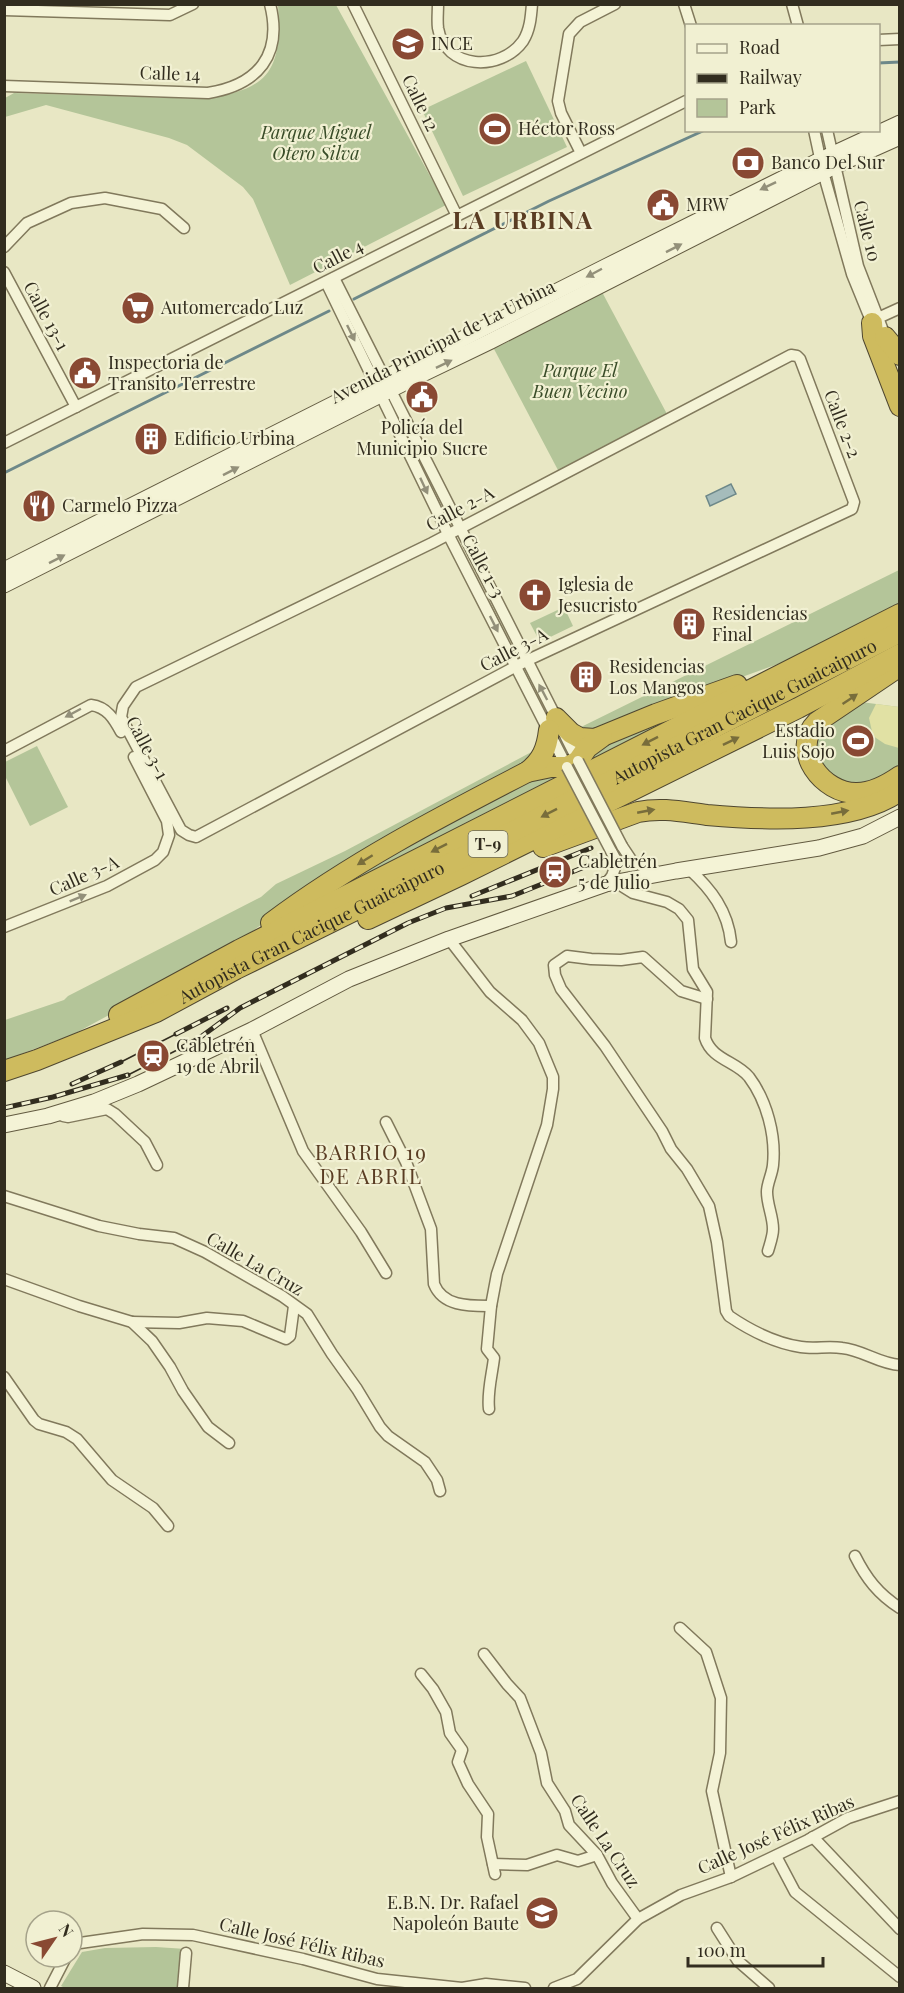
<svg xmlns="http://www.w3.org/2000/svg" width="904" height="1993" viewBox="0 0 904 1993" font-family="'Playfair Display',serif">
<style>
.green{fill:#b4c599}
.sand{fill:#e1e1a4}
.water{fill:#a5bcbb;stroke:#6d8889;stroke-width:1.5}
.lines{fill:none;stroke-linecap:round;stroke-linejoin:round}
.stream{stroke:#6d8889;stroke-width:3}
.street-casing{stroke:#81795c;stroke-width:13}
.secondary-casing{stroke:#625a40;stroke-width:17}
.highway-casing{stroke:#4f4730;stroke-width:22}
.street{stroke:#f4f3d6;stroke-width:10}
.secondary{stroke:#f4f3d6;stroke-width:15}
.highway{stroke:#cebb5e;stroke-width:20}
.tram{stroke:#322d1f;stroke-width:1.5}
.rail-casing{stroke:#322d1f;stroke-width:5}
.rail{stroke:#f1f0d2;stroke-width:3;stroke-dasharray:9;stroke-linecap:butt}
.street-bridge-casing{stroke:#81795c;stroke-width:13;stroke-linecap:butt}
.street-bridge{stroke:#f4f3d6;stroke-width:10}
.oneway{fill:#93907a}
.oneway2{fill:#786d3b}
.labels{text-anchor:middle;stroke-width:4.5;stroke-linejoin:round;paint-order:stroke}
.shield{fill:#f1f0d2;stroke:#6b6855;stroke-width:1.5}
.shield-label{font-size:16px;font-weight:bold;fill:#322d1f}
.poi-label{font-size:18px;fill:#322d1f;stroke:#f1f0d2;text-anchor:start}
.street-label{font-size:18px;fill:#322d1f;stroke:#f1f0d2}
.park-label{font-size:18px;font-style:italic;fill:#394c28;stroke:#f1f0d2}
.quarter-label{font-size:21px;letter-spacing:1.5px;fill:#5a3d23;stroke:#f1f0d2}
.district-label{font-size:24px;font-weight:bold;letter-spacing:1.5px;fill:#5a3d23;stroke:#f1f0d2}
</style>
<rect width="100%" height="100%" fill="#e8e7c4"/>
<g class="green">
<path d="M278 5H336L446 205 290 285 253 199 243 187 187 145 169 138 46 105 5 117V98L14 93 204 99C270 89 282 71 278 5Z"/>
<path d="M526 61 567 147 463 196 422 110Z"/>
<path d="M602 292 667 414 559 472 494 349Z"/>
<path d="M899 570V604L789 660 629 718 588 735 579 728Z"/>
<path d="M564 607 573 626 540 642 530 623Z"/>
<path d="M861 702 899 707V767C891 772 880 780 870 782 840 789 811 770 818 736Z"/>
<path d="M690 708 694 715 592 768 586 758 595 747Z"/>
<path d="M539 731 540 756 283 909 228 949 203 964 74 1034 5 1060V1020L64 1000 68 996 261 897 276 884 345 851 539 748Z"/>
<path d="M37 746 68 807 30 826 5 776V762Z"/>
<path d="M560 774 563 778 291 920 306 902 529 777Z"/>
<path d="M156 1947 186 1949 184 1988H65L61 1986 82 1952 105 1948Z"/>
</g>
<path class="sand" d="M876 704 899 707V748L885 744 873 736 869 718Z"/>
<path class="water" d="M731 484 736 494 710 506 706 496Z"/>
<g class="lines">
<g class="stream">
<path d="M878 63 900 62"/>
<path d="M354 299 549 201 705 130"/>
<path d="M4 473 329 311"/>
</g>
<g class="street-casing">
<g id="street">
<path d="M353 4 457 216"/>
<path d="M438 4C438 12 437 21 438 28 445 70 501 72 523 41 530 30 531 17 532 4"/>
<path d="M684 4 691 26"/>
<path d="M792 4 798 26"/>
<path d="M4 10 170 15 193 4"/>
<path d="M878 40 900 39"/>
<path d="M4 86 208 93C258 85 283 55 270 4"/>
<path d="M814 130 823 172 852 274 872 323"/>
<path d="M827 130 858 266 882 328"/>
<path d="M581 153 561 113 558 101 569 34 580 22 615 4"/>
<path d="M4 247 27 223 71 203 105 198 162 209 184 228"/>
<path d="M4 272 76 407"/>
<path d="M334 278 578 761"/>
<path d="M326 282 448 534 567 767"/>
<path d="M878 318 900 308"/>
<path d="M791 355 797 356 800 359 854 502 852 509 526 661 196 837 189 835 181 830 121 717 123 706 136 687 432 543Z"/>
<path d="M4 443 686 101"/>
<path d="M4 751 91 705C107 707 114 719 121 732"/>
<path d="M622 846 632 861 658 874"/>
<path d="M689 869C711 889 728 911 731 942"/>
<path d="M617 883 633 893 667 902 679 909 688 920 693 969 707 992 705 1038C712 1060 736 1061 749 1077 767 1101 776 1136 773 1165 772 1175 767 1183 767 1192 767 1205 773 1216 773 1229 773 1236 770 1244 768 1251"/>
<path d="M606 884 612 876 617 862 611 851"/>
<path d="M4 927 107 886 155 860 163 852 169 835 167 821 134 757"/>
<path d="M449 939 490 992 522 1020 539 1043 553 1077V1089L547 1125 497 1274 491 1306 487 1349 494 1358C492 1375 487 1392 489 1409"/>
<path d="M707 999 681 991 643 957 621 960 591 959 567 956 554 965 555 975 561 989 605 1046 662 1131 671 1149 687 1169 709 1206 717 1242 726 1311 729 1316C751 1331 775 1343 801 1347 814 1349 829 1346 842 1348 863 1350 879 1364 900 1365"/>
<path d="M252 1030 303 1151 361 1232 386 1273"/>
<path d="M63 1116 68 1117 107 1109 115 1114 145 1142 157 1165"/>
<path d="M386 1122 406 1162 431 1229 434 1284C443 1307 470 1306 491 1306"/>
<path d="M4 1196 99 1226 139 1234 174 1238 205 1252 282 1296 307 1314 332 1354 357 1389 380 1427 388 1436 425 1462 437 1480 440 1491"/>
<path d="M4 1279 79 1306 132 1322 152 1341 170 1367 183 1391 208 1427 229 1443"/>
<path d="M132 1322 179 1323 207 1318 243 1321 286 1339 290 1336 294 1306"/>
<path d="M4 1377 34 1420 39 1424 66 1432 77 1439 112 1480 153 1508 168 1526"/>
<path d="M855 1556C866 1578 878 1594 900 1608"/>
<path d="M680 1628 706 1652 721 1698 720 1753 712 1791 731 1877"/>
<path d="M484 1654 507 1684 520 1698 541 1753 547 1783 565 1811 569 1825 597 1855 612 1883 638 1919"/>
<path d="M421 1674 433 1689 446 1712 450 1733 462 1750 458 1762 468 1784 488 1814 487 1837 495 1874"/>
<path d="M813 1837 900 1929"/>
<path d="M776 1856 795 1892 900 1977"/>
<path d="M493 1864 527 1865 557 1855 578 1861 597 1855"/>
<path d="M717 1928 738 1961 769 1988"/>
<path d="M72 1945 73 1944 143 1934 193 1935 303 1959 377 1979 462 1988 486 1984 525 1988"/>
<path d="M50 1988 66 1957"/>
<path d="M183 1988 186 1953"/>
<path d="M554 1988 577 1979 638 1919 681 1895 731 1877 808 1840 848 1818 900 1801"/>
</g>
</g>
<g class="secondary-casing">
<g id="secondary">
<path d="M4 570 607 266 820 160 900 123"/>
<path d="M4 585 406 382 491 341 835 166 900 137"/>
<path d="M4 1125 48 1116 94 1102 138 1084 252 1030 349 979 449 939 606 884 676 871 819 848 863 836 900 817"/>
<path d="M4 1973 33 1988"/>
</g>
</g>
<g class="highway-casing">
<g id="highway">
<path d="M872 323 873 336 900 406"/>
<path d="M885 337 900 355"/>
<path d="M897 668 817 722C789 750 823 794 857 793 872 793 887 785 900 776"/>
<path d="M556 718 571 733 580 738 595 739 656 714 737 685"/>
<path d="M527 772 551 767H567L578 761 587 748 602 737"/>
<path d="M543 847 638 812C662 807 683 812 707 815 763 820 851 825 900 791"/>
<path d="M368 919 461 875 798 708 900 654"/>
<path d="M271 923C351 863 438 818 527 772 542 761 547 748 549 730"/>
<path d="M119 1015 239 950 900 614"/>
<path id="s1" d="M4 1071 37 1060 156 1012 236 969 471 853 900 632"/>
</g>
</g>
<use href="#street" class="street"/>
<use href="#secondary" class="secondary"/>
<use href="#highway" class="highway"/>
<g class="tram">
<path d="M121 1062 176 1034"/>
<path d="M128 1075 183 1047"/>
</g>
<g class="rail-casing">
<g id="rail">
<path d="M472 896 591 848"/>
<path d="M176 1034 227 1008"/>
<path d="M183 1047 198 1039 240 1008 408 923 446 908 512 896 597 862"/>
<path d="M72 1084 121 1062"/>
<path d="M4 1108 53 1097 128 1075"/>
</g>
</g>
<use href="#rail" class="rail"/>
<g class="street-bridge-casing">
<g id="street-bridge">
<path d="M578 761 622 846"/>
<path d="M567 767 611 851"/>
</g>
</g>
<use href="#street-bridge" class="street-bridge"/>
</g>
<defs><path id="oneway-solid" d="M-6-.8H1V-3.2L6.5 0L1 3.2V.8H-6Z" transform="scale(1.5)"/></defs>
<g class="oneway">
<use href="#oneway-solid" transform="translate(768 186) rotate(154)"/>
<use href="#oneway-solid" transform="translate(674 248) rotate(-27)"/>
<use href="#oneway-solid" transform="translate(594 273) rotate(152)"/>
<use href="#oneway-solid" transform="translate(351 333) rotate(64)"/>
<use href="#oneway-solid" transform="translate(444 364) rotate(-26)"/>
<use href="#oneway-solid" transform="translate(231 471) rotate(-27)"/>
<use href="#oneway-solid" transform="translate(424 486) rotate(65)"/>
<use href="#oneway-solid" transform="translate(57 559) rotate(-27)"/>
<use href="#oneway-solid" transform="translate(494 624) rotate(63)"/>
<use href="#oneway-solid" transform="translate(543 692) rotate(-118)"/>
<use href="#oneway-solid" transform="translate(73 713) rotate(152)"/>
<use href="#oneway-solid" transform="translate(78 898) rotate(-22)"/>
</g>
<g class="oneway2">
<use href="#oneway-solid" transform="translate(850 699) rotate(-34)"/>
<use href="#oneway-solid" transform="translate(650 741) rotate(153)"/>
<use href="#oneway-solid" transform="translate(731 741) rotate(-26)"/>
<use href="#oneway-solid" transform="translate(646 811) rotate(-11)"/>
<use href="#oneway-solid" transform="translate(840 812) rotate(-11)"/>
<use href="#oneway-solid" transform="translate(549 813) rotate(153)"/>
<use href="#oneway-solid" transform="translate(439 848) rotate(153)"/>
<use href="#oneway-solid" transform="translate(365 860) rotate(148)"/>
</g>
<defs>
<g id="university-disc" transform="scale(1.725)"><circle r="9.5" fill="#894933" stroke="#f1f0d2"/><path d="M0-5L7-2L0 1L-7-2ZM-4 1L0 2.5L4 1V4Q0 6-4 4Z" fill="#fff"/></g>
<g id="stadium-disc" transform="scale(1.725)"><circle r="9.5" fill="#894933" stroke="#f1f0d2"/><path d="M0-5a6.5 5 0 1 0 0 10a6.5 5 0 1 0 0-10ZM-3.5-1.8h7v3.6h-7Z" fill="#fff"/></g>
<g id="bank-disc" transform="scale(1.725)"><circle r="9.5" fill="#894933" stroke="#f1f0d2"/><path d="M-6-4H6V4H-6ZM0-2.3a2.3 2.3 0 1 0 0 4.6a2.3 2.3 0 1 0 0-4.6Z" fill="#fff"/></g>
<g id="civic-disc" transform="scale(1.725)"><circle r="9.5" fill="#894933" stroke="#f1f0d2"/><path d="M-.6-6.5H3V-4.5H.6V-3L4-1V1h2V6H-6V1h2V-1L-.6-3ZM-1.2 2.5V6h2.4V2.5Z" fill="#fff"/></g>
<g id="supermarket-disc" transform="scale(1.725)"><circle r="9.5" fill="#894933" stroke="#f1f0d2"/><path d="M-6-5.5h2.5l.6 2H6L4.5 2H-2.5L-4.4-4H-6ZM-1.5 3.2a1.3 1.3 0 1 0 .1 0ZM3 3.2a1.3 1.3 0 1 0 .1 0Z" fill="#fff"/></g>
<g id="building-disc" transform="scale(1.725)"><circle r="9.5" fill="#894933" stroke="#f1f0d2"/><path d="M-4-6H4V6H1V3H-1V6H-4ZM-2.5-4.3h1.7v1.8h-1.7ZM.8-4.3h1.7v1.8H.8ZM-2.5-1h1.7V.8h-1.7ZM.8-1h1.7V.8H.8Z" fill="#fff"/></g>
<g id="restaurant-disc" transform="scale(1.725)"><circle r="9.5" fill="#894933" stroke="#f1f0d2"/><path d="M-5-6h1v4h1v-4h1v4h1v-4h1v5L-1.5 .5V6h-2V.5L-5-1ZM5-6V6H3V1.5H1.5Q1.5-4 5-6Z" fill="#fff"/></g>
<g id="church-disc" transform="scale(1.725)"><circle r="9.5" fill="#894933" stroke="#f1f0d2"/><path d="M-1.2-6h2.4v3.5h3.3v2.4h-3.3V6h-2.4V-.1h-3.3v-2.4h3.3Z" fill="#fff"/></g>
<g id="station-disc" transform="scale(1.725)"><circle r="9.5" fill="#894933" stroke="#f1f0d2"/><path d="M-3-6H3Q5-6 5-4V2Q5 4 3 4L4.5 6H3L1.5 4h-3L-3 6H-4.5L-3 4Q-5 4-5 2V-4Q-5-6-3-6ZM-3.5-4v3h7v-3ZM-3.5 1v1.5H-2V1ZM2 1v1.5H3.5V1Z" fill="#fff"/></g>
<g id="school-disc" transform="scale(1.725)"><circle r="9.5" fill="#894933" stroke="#f1f0d2"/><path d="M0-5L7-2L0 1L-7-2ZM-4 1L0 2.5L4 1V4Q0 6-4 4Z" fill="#fff"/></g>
</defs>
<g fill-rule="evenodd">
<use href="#university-disc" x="408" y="44"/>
<use href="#stadium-disc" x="495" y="129"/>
<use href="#bank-disc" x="748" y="163"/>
<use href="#civic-disc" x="663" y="205"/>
<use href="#supermarket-disc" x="138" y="308"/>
<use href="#civic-disc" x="85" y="373"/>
<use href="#civic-disc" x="422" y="397"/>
<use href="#building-disc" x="151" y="439"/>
<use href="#restaurant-disc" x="39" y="506"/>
<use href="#church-disc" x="535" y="595"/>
<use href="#building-disc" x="689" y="624"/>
<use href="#building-disc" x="586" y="677"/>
<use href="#stadium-disc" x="858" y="741"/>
<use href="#station-disc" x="555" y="872"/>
<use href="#station-disc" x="153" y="1056"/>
<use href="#school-disc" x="542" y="1913"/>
</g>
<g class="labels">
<rect class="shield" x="468.5" y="831" width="39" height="26" rx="4.5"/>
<g class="shield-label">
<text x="488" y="850">T-9</text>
</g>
<g class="poi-label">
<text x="431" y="50">INCE</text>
<text x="518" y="135">Héctor Ross</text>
<text x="771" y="169">Banco Del Sur</text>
<text x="686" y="211">MRW</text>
<text x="161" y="314">Automercado Luz</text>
<text x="108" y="369">Inspectoria de<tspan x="108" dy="21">Transito Terrestre</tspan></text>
<text x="422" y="434" text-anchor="middle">Policía del<tspan x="422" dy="21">Municipio Sucre</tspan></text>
<text x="174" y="445">Edificio Urbina</text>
<text x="62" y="512">Carmelo Pizza</text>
<text x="558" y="591">Iglesia de<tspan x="558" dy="21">Jesucristo</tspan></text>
<text x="712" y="620">Residencias<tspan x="712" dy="21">Final</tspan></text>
<text x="609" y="673">Residencias<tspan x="609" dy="21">Los Mangos</tspan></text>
<text x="835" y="737" text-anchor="end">Estadio<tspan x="835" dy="21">Luis Sojo</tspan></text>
<text x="578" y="868">Cabletrén<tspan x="578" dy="21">5 de Julio</tspan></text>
<text x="176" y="1052">Cabletrén<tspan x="176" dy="21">19 de Abril</tspan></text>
<text x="519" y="1909" text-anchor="end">E.B.N. Dr. Rafael<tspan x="519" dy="21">Napoleón Baute</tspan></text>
</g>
<g class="street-label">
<text transform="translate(170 74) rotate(2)" y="6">Calle 14</text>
<text transform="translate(420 103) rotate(64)" y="6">Calle 12</text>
<text transform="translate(867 231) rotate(76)" y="6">Calle 10</text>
<text transform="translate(338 257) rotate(-27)" y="6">Calle 4</text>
<text transform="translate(46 316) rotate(62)" y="6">Calle 13-1</text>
<text transform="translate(443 342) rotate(-27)" y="6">Avenida Principal de La Urbina</text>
<text transform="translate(842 424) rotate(69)" y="6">Calle 2-2</text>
<text transform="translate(460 509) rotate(-28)" y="6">Calle 2-A</text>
<text transform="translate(483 566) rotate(62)" y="6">Calle 1-3</text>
<text transform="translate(514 650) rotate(-27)" y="6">Calle 3-A</text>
<text dy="6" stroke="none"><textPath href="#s1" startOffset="824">Autopista Gran Cacique Guaicaipuro</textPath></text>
<text transform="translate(147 748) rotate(62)" y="6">Calle 3-1</text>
<text transform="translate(84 876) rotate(-24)" y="6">Calle 3-A</text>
<text dy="6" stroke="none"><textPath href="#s1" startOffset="338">Autopista Gran Cacique Guaicaipuro</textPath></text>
<text transform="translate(255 1264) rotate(30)" y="6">Calle La Cruz</text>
<text transform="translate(776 1835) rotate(-24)" y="6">Calle José Félix Ribas</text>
<text transform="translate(605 1841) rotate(56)" y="6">Calle La Cruz</text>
<text transform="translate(302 1943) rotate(13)" y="6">Calle José Félix Ribas</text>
</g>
<g class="park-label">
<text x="316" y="139">Parque Miguel<tspan x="316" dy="21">Otero Silva</tspan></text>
<text x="580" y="377">Parque El<tspan x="580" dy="21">Buen Vecino</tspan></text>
</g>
<g class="quarter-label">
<text x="371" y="1160">BARRIO 19<tspan x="371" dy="24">DE ABRIL</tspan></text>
</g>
<g class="district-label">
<text x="523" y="229">LA URBINA</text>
</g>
</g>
<rect width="904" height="1993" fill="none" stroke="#322d1f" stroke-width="12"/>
<rect x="685" y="24" width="195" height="108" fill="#f1f0d2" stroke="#a5a28a" stroke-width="1.5"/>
<rect x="697" y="44" width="30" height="9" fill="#f4f3d6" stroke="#a5a28a" stroke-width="1.5"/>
<text x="739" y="54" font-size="18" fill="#322d1f">Road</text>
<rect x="697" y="74" width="30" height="9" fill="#322d1f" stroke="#a5a28a" stroke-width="1.5"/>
<text x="739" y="84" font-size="18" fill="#322d1f">Railway</text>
<rect x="697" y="99" width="30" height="18" fill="#b4c599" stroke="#a5a28a" stroke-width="1.5"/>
<text x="739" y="114" font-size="18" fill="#322d1f">Park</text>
<g transform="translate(54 1939) rotate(55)"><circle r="28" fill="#f1f0d2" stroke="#a5a28a" stroke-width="1.5"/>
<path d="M0-4.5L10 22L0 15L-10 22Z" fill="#894933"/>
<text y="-9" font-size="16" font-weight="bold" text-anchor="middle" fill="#322d1f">N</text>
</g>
<path d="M688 1957v9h135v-9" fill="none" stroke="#322d1f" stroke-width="3"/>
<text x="697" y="1957" font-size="18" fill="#322d1f" stroke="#f1f0d2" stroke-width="4.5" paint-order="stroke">100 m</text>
</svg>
